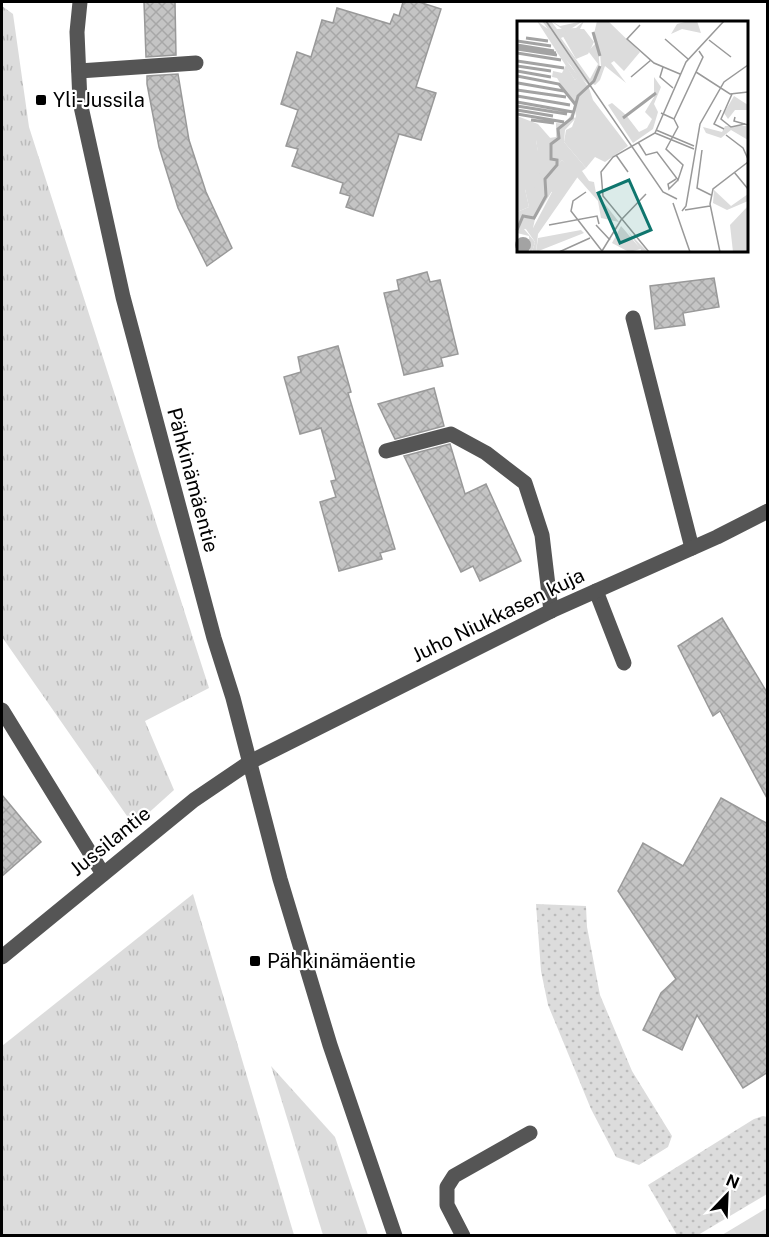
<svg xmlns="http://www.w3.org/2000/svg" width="769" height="1237" viewBox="0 0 769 1237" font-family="'Public Sans',sans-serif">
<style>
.grass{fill:url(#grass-tufts)}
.park{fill:url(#park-dots)}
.garden{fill:#dcdcdc}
.building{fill:url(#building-cross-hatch);stroke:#999;stroke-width:1.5}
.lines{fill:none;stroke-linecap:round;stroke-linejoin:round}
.minor{stroke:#555;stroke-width:15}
.poi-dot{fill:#000;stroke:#fff;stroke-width:2}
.labels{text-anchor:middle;stroke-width:4.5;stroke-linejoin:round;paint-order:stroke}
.poi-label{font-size:20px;fill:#000;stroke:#fff;text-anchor:start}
.street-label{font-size:20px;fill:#000;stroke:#fff}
.inset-river{fill:none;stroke:#a3a3a3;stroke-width:3}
.inset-road{fill:none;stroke:#999;stroke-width:1.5}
.view{fill:#0f766e;fill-opacity:0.15;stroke:#0f766e;stroke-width:3}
.inset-edge{fill:none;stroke:#000;stroke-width:3}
</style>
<defs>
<pattern id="grass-tufts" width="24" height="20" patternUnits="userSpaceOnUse" patternTransform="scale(1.5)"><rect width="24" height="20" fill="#dcdcdc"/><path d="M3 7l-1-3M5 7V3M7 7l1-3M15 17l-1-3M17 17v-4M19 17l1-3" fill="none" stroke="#bbb"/></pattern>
<pattern id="park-dots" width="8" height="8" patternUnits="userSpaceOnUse" patternTransform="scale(1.5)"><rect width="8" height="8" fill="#dcdcdc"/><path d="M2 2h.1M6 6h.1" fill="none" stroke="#bbb" stroke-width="1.8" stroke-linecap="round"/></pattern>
<pattern id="building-cross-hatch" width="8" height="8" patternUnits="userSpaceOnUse" patternTransform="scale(1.5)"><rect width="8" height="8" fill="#c4c4c4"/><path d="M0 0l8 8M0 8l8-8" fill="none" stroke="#a7a7a7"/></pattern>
</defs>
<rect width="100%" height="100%" fill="#fff"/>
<g class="grass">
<path d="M2 6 13 14 29 127 209 688 145 721 174 790 134 826 2 637Z"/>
<path d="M193 894 294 1235H2V1046Z"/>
<path d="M271 1066 335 1137 368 1235H323Z"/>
</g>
<g class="park">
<path d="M536 904 586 906 587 927 600 995 632 1071 672 1136 668 1147 639 1165 616 1157 591 1109 548 1005 541 971Z"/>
<path d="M763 1116 767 1117V1194L698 1235H677L648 1185 754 1119Z"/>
</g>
<path class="garden" d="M767 1208V1235H722Z"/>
<g class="building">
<path d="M144 2H175L176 55 146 57Z"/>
<path d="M403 2H419L441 9 416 87 436 93 421 140 399 134 373 216 346 207 350 196 340 193 343 183 292 166 298 149 286 146 298 110 281 104 297 52 311 57 322 20 333 23 337 8 390 24 394 14 399 16Z"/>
<path d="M178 74 189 140 206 192 232 248 207 266 178 208 159 147 147 84V76Z"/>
<path d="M427 272 430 282 440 280 458 354 441 358 443 366 404 375 384 293 399 290 397 280Z"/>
<path d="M714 278 719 307 683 313 685 325 655 329 650 286Z"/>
<path d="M338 346 351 392 348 393 395 549 380 553 382 559 339 571 320 502 336 497 331 481 336 480 321 428 300 434 284 377 301 372 298 357Z"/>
<path d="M434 388 444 426 395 439 378 404Z"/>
<path d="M450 444 465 494 486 484 521 561 480 581 473 566 461 572 404 456Z"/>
<path d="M722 618 768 694V800L720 711 713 716 678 646Z"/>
<path d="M2 795 41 842 2 876Z"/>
<path d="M721 798 768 824V1072L743 1088 697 1015 682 1050 643 1030 661 993 676 979 618 891 643 843 683 866Z"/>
</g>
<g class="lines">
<g class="minor">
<path d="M80 2 77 32 80 102 123 297 214 638 233 698 280 879 330 1045 395 1236"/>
<path d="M79 71 196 63"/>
<path d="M633 318 692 548"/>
<path d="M386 451 451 434 486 453 525 483 542 535 551 611"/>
<path d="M596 591 624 663"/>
<path d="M2 710 103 874"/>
<path d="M2 957 194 800 250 762 551 611 717 537 768 511"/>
<path d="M463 1236 447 1205V1187L454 1176 530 1133"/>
</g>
</g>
<g class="poi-dot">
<rect x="35" y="94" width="12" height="12" rx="3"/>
<rect x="249" y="955" width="12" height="12" rx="3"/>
</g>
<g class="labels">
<g class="poi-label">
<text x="53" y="107">Yli-Jussila</text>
<text x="267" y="968">Pähkinämäentie</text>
</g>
<g class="street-label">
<text transform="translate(193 480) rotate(75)" y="7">Pähkinämäentie</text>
<text transform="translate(498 615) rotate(-26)" y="7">Juho Niukkasen kuja</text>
<text transform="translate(110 841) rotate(-39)" y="7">Jussilantie</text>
</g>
</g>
<g transform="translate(517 21)">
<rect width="231" height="231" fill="#fff"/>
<path d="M20 0 31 8 25 0H34L40 8 59 7 67 0 63 8 44 17 73 58 81 43 71 30 78 23 81 26 83 50 77 60 71 64 49 39 62 56 58 59ZM55 92 58 98 48 109 47 121 69 147 65 150 72 160 77 161 79 172 102 201 84 197 81 180 45 139 30 157 35 170 18 198 16 207 7 208 18 221 15 231H13L12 215 0 212V191L12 186 8 168 23 144 19 119 39 116V102L48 103ZM104 205 122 226 111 211 131 231H123L124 228 112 231 95 222ZM64 209 67 212 19 231 21 217Z" fill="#dcdcdc"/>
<path d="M34 0 43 5 66 0 49 11ZM80 0H91L123 31 107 50 97 40 94 42 109 62 88 45 83 59 78 64 74 62 84 45 83 32 76 17ZM60 8H67L77 21 71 33 59 38 44 12ZM36 15 72 67 76 79 111 125 88 141 78 136 69 147 47 121 49 109 55 106 59 95 57 84 40 57 35 56 36 50 45 52 49 44 58 59 61 56ZM137 56 144 66 137 83 141 91 136 108 116 122 91 84 95 82 109 94 122 111 130 107 135 98 128 91 137 76ZM217 75 231 84V89H218L211 98 207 92ZM0 95 21 103 35 119H19L21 130 27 135 23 139 24 149 16 170 8 168 12 186 0 191ZM208 105H231V119L214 109 204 117 189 112 186 106 205 111ZM45 139 62 154 21 213 19 231H15L18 221 4 201 8 195 16 207 35 171 30 169 27 160ZM197 169 214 185 231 173V180L210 189 196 182Z" fill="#dcdcdc"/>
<path d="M172 0H180L184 12 165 8 154 13 160 3Z" fill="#dcdcdc"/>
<path d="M231 185V231H216L213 204Z" fill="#dcdcdc"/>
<path d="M-2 224a8 8 0 1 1 16 0a8 8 0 1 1-16 0Z" fill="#a3a3a3"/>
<path class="inset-river" d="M76 11 83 35M9 17 31 20M0 20 34 25M0 24 37 30M0 26 39 32M0 28 40 34M0 32 44 39M0 40 47 47M0 45 34 50M0 50 34 56M0 55 42 63 58 83M1 62 47 70M0 69 49 76M0 75 53 84M0 81 56 91M0 85 50 93M0 89 36 95M0 93 47 101M106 97 139 72M14 99 37 102M0 209 6 195 17 197 29 175 28 158 40 144V139L34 138V123L42 117 41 108 55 97 61 75 77 60 83 45"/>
<path class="inset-road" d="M29 0 146 171 160 178M123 4 110 18 137 42 163 53M148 18 171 38M192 19 214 36M146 46 143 56 156 67M179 51 213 73 231 71M114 56 134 39M215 73 204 98 214 106 228 103M204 89 197 103 207 108M144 92 157 98 186 36 182 30M218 96 217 100 231 104M139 109 177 125M138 112 177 128M209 114 226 127 231 138M121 121 129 134 140 131 161 159 166 144 149 128 161 106 157 98M185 129 180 167 194 174M99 134 111 151M217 151 231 168M159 158 151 163 152 168 161 159M69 171 56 180 54 190 85 230M156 182 173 231M168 189 193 185M165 190 169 185 183 103 207 61 231 44M32 204 80 195 82 203M79 204 93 219M85 230 104 199 129 173M42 231 73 217M132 231 86 175 84 151 96 136 138 112 169 41 207 0M203 231 193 183 196 168 231 141"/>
<path class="view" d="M112 159 134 209 103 222 81 172Z"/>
<rect width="231" height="231" class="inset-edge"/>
</g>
<rect width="769" height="1237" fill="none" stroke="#000000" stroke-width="6"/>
<g transform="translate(727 1195) rotate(23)" stroke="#ffffff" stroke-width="4.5" paint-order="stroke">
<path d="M0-4.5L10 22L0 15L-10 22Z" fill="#000000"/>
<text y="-9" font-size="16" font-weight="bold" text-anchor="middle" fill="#000000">N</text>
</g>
</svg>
